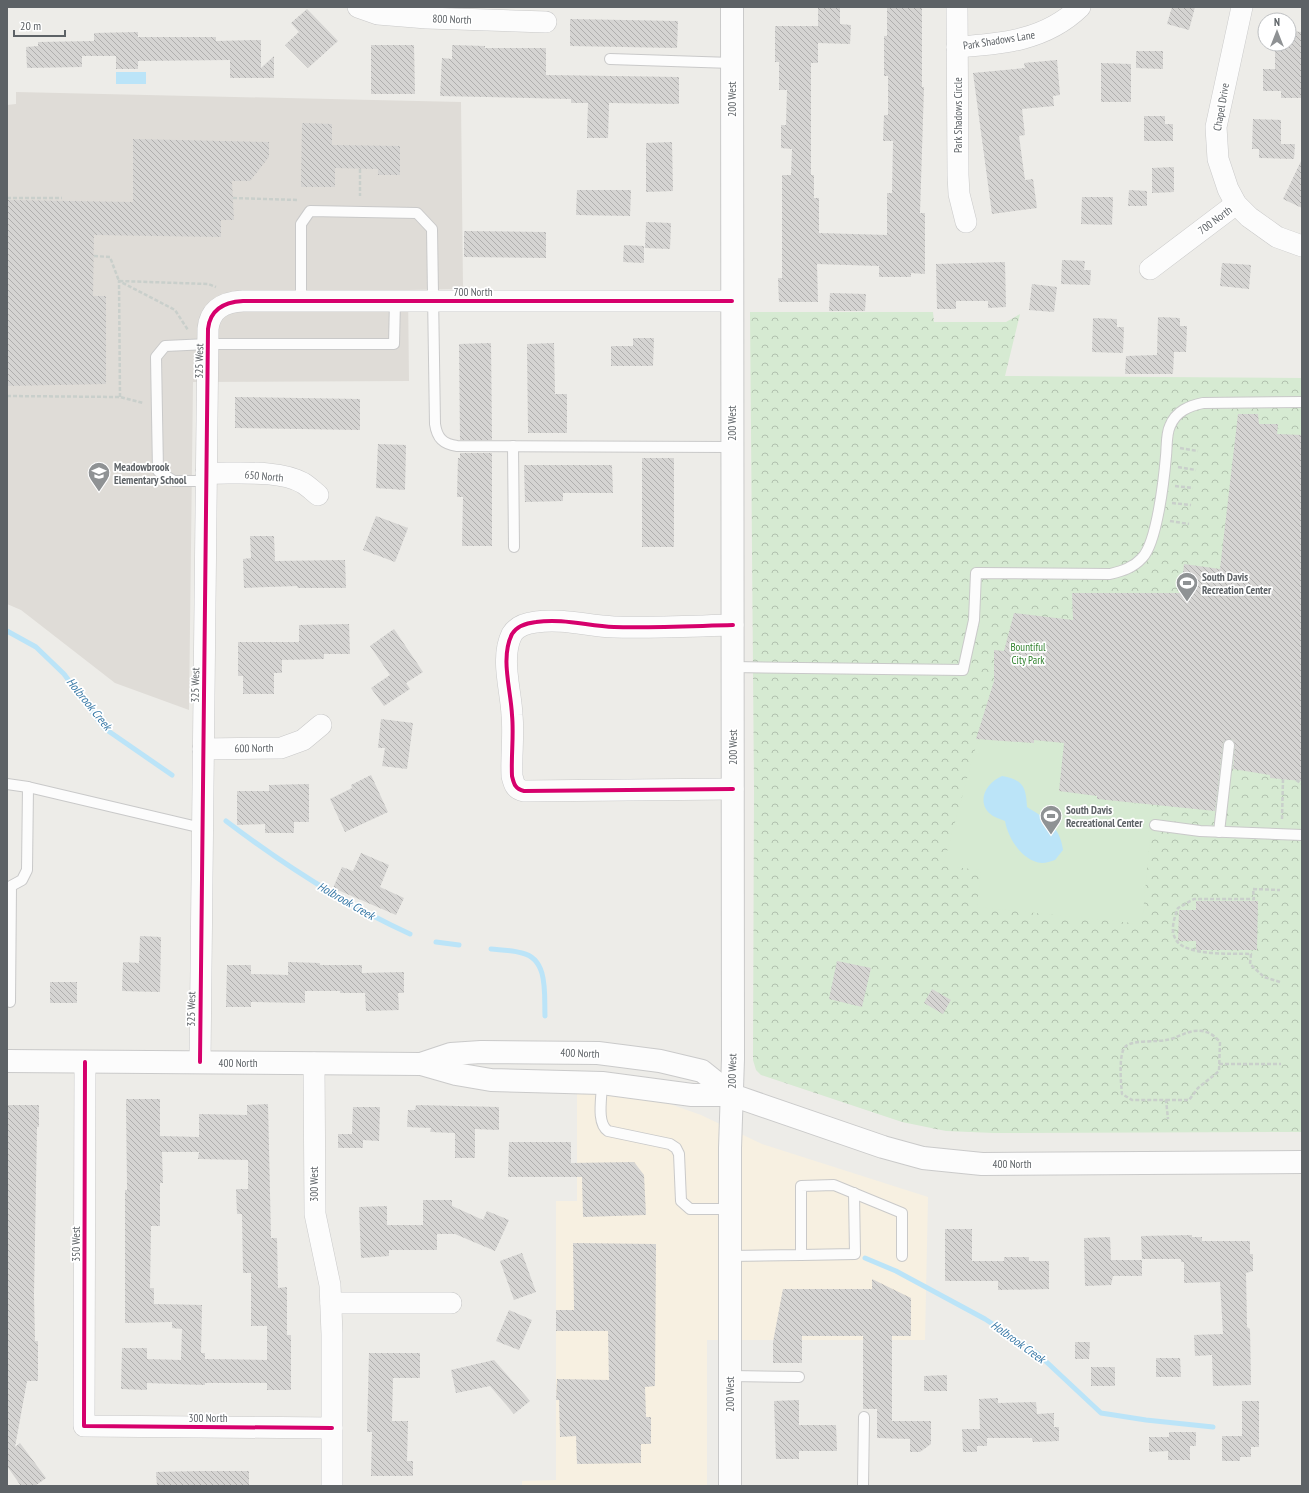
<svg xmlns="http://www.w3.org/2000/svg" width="1309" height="1493" viewBox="0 0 1309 1493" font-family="'PT Sans Narrow',sans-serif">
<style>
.commercial{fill:#f7f0e1}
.education{fill:#dfdcd7}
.park{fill:url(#park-crowns)}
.pitch{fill:#d6ead2}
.water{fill:#bbe4f8}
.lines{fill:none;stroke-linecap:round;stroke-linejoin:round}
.stream{stroke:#bbe4f8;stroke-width:5}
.building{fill:url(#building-back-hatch);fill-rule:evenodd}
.service-casing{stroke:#c9c9c9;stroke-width:12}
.minor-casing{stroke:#c9c9c9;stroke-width:22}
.secondary-casing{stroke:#cacaca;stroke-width:24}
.path{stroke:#c9cfcb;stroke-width:2.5;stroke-dasharray:4 2;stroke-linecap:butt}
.service{stroke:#fcfcfc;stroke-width:10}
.minor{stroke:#fcfcfc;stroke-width:21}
.secondary{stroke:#fcfcfc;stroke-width:22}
.cycleway-casing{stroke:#fff;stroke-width:6}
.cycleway{stroke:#d6006c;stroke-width:4}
.labels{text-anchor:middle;stroke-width:3.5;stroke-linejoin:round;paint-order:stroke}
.street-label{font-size:11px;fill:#5d6266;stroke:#fff}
.poi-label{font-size:11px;font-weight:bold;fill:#5d6266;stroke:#fff;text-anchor:start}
.park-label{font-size:11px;fill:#338330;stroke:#fff}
.water-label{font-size:12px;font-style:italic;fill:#3778a6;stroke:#fff}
</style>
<defs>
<pattern id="park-crowns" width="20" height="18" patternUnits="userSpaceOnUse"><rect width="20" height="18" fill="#d6ead2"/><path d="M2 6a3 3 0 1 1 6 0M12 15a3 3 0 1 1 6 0" fill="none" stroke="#b1c1ae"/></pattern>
<pattern id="building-back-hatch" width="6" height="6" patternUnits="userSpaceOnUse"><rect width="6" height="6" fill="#d5d4d2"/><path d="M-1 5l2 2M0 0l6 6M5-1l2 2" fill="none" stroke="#b0afae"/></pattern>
</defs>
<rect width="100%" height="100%" fill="#edece8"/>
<path class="commercial" d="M577 1090 667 1103 701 1115 762 1144 928 1197 925 1340H707V1486H522V1481L556 1480V1201H577Z"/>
<path class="education" d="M16 92 461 102 463 289 408 290 409 381 193 382 189 710 115 683 21 610 7 604V105L16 104Z"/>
<path class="park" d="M750 312H933L934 322H1006L1020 314 1005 376 1302 378V1132L994 1133 946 1131 902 1122 761 1075 756 1070 753 1060 754 789Z"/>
<path class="pitch" d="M978 739 1034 743V740L1064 743 1059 791 1097 796V799L1153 806 1142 924 977 907 981 870 943 866Z"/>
<g class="water">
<rect x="116" y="72" width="30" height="12"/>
<path d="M1002 776C1023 780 1026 786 1027 807 1046 819 1060 826 1063 850L1055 860C1051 861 1046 863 1042 863 1022 861 1008 838 1005 821 1001 819 996 818 993 816 975 804 985 783 1002 776Z"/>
</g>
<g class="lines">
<g class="stream">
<path d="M7 631 36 647 64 674 104 728 172 775"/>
<path d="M226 821C284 865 344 904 410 934"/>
<path d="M436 942 459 945"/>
<path d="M491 949C501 950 512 950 522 953 549 959 544 995 545 1016"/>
<path d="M865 1258 896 1271 985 1319 1038 1354 1101 1413 1146 1420 1213 1427"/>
</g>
</g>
<g class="building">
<path d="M818 7H840V24L851 25 850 44 818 43V63H811V175H814V198H819V233L887 235V193H892L893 141H883L884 115H888V76H884V36H887V7H922V87H924L920 213H925V274L911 273V277H879V266L817 264 818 302H779L778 278H782V175H791L792 149 781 148V125H786L787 90H779V62H775V26H818Z"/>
<path d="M1172 7H1195L1189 30 1167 24Z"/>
<path d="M307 9 338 41 308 68 285 45 299 32 291 23Z"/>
<path d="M570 19 678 21 677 48 570 46Z"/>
<path d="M1289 31 1302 32V98H1281V91H1263V69H1275V44H1289Z"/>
<path d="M138 32V37H216V41L261 40V68L274 56V78H230V60L138 61V69H116V56H82V67L27 68 26 47 38 46V42L94 41V33Z"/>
<path d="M371 45H414L415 94H371Z"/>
<path d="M452 45 485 46V48H546V75L679 77V104L609 103 608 138H587L588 103H571V99L440 96 442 58 452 59Z"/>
<path d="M1136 51H1163V69L1136 68Z"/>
<path d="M1057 60 1060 95 1053 96 1054 106 1022 109 1025 135 1019 136 1025 180 1033 179 1037 208 992 214 973 73 1025 68 1024 63Z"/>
<path d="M1101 63 1131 64V102H1101Z"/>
<path d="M1144 116H1165V124H1173V141H1144Z"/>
<path d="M1253 119 1281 120V144H1295L1294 159 1259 158V149H1252Z"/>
<path d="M302 123 332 124V145L400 146V175H378V169L335 168V187H301Z"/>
<path d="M133 139 269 142V157L250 181H232L234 220H221V237L94 235 93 296H106V384L7 386V200L133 202Z"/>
<path d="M672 142 673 191 646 192V143Z"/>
<path d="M1302 159V208L1283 199Z"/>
<path d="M1174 167V192L1152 193V168Z"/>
<path d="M577 190H631L630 216 576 215Z"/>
<path d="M1129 190 1147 191V206H1128Z"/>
<path d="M1082 197H1113L1112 225 1081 224Z"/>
<path d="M646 222 671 223 670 249 645 248Z"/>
<path d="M464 231 546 232V258L464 257Z"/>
<path d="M624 245 644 246V263L623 262Z"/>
<path d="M1062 260 1085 261 1084 270H1091L1090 285 1061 284Z"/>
<path d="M1005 262 1006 307 988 308V301H956V309H937L936 264Z"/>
<path d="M1222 263 1251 265 1249 289 1220 286Z"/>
<path d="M1032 284 1057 287 1054 312 1029 310Z"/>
<path d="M830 293 866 294 865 311H829Z"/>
<path d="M1158 317 1180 318V326H1187L1186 352H1174L1173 374H1125L1126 356 1157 355Z"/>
<path d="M1093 318 1117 319V327H1124L1123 353 1092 352Z"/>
<path d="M633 338H654L653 366H611V346H633Z"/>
<path d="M491 343 492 440H460L459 344Z"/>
<path d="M554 343 555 394H567V433H528L527 344Z"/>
<path d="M235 397 360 399V430L235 428Z"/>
<path d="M1238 414H1258L1259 424H1278L1277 434 1302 435V781L1270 778V775L1233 769 1235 745 1233 740 1229 739 1224 741 1223 744 1215 811 1097 799V796L1059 791 1064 743 1034 740V743L976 739 994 681V650L1004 651 1014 613 1073 620 1072 593H1181L1184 564 1220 569Z"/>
<path d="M378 444 406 445 405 490 376 488Z"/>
<path d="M460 453H492V546H462L463 497H457L458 458H460Z"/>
<rect x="642" y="458" width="32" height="89"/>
<path d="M524 465H612L613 493H563V501L525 502Z"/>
<path d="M376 516 408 528 395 562 363 550Z"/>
<path d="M250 536H274L275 561 345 560 346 588H298L297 586 244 588 243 559 251 558Z"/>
<path d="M349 624 350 654H324V659L282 660V673H274V694H243V676H238V642H299V625Z"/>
<path d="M394 629 423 672 406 683 410 689 384 706 371 688 390 675 370 646Z"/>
<path d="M381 719 413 723 407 769 382 766 385 748H378Z"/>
<path d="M371 775 388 812 345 832 330 799 352 788 351 785Z"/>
<path d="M309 784V822H294V833H265V824L237 825V791H269V785Z"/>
<path d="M361 853 389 865 380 887 404 898 396 915 333 888 342 867 353 871Z"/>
<path d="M1196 901H1258L1257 950H1196V941H1178L1179 910H1196Z"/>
<path d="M140 936 161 937 160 992 122 991 123 962 139 963Z"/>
<path d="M837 961 871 968 862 1007 829 999Z"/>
<path d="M288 962 320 963V965H362V973L404 972V993H398L399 1010 366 1011 365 993H340V991H305V1003L251 1002V1007H226L227 965H251V974L288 975Z"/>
<rect x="50" y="982" width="27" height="21"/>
<path d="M932 989 951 1000 943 1014 924 1003Z"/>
<path d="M126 1099H160V1136L199 1137V1114L247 1115V1105L268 1104 271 1238H277L278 1288 287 1287V1335H291V1390H267V1383H205V1385L147 1383V1390L121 1389 122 1348H147V1359L181 1360 182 1329 172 1328V1322L125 1323V1190H127ZM162 1152H199L198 1159 248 1160V1189H236L237 1214H242L243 1273H251V1326H267V1360L205 1359V1353H201L202 1305 154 1304V1288H150L151 1226H160V1183H163Z"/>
<path d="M7 1105H39V1127H37L34 1295 35 1341H38V1381H27L15 1447 20 1443 46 1478 35 1486H21L7 1466V1452L9 1451H7L8 1183H7Z"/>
<path d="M416 1105 499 1107V1130L475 1129V1158H455V1133L430 1132 431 1128 407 1127 408 1110H415Z"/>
<path d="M353 1107H380L379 1141 363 1140V1148H338V1134H352Z"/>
<path d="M509 1142H571V1163L634 1162 644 1175 646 1215 583 1217 582 1177H508Z"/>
<path d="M423 1200H452V1206L483 1220 487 1211 509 1220 495 1251 455 1234H437V1250H389V1256L361 1258 359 1207 387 1206V1225H423Z"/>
<path d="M945 1229H972V1261H1004V1257H1029V1261H1049V1289L998 1290V1281H945Z"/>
<path d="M1192 1235V1237H1202V1241H1250V1254H1253V1271L1246 1273 1247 1327 1250 1329 1251 1385 1213 1386 1212 1355 1195 1356 1194 1335 1223 1334 1220 1282 1184 1283V1262H1181V1259H1142L1141 1236Z"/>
<path d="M1110 1237 1111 1260H1142V1276H1113L1111 1285 1085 1286 1084 1238Z"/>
<path d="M573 1243 656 1244 655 1386 645 1387 646 1417H651V1444H641V1463L577 1464 576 1436 560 1437 559 1400H556L557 1379 609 1380 608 1331H556V1310H574Z"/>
<path d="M522 1253 536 1292 514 1300 500 1261Z"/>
<path d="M872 1279 911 1298V1336H892V1421H931V1444L920 1452H910V1439L877 1438V1409H863V1336H802V1363H773V1342L783 1289H872Z"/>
<path d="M509 1310 532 1320 519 1350 496 1341Z"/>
<path d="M1075 1342H1090L1089 1359H1075Z"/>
<path d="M369 1353H420V1378H393L392 1421H408L407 1461H413V1476H371L372 1432H367Z"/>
<path d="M1156 1358H1180L1181 1377H1156Z"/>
<path d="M494 1360 530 1401 514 1414 490 1386 456 1393 451 1370Z"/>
<rect x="1091" y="1367" width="24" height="19"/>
<path d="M947 1375V1391H924V1376Z"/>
<path d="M998 1398V1403L1036 1402 1037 1414 1054 1413V1427H1059V1441L1033 1442 1032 1438H987V1446H977V1452H963L962 1429H980L979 1399Z"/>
<path d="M799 1400V1425H836L837 1451H799V1459H776L774 1401Z"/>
<path d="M1242 1401H1259V1447H1251V1457H1240V1461H1222V1436H1242Z"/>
<path d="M1169 1432H1196V1446H1190V1460H1168V1451L1149 1452V1437H1169Z"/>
<path d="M199 1471H249V1486H157L156 1472Z"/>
</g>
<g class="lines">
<g class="service-casing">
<g id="service">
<path d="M610 59 732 63"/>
<path d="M301 301V224L310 211 417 213 432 229 435 424C437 438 443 444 457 446L732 447"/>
<path d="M513 446 514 547"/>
<path d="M206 481H174L158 471 156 357 165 346 208 344H394L395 301"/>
<path d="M733 667 963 670 974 620 976 573 1110 574C1122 571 1133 568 1142 558 1157 543 1164 479 1166 456 1167 447 1166 434 1170 426 1176 411 1189 406 1203 403L1302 402"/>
<path d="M7 784 28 787 202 828"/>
<path d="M1155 825 1200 831 1302 835"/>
<path d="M1219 832 1229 745"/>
<path d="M10 1002 11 886 22 880 27 870 28 787"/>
<path d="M602 1083C602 1097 596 1123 608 1131L670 1144 676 1148 679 1154 681 1201 690 1209H730"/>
<path d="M801 1255 855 1254 854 1193"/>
<path d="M730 1256 801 1255V1186L834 1185 902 1213V1256"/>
<path d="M730 1376 799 1377"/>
<path d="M863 1486 864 1417"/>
</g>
</g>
<g class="minor-casing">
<g id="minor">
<path d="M358 7 378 14 427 18 546 22"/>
<path d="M957 7 958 175 959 194 966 222"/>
<path d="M1242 7 1216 127 1218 159 1228 189 1236 204 1249 217 1277 237 1302 246"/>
<path d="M957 47C1003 44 1046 40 1080 7"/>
<path d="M1150 269 1236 204"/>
<path d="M206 473C235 474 278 469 303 483 308 486 313 491 318 495"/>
<path d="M733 625C693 626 654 628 614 627 588 626 563 618 536 622 527 623 517 626 512 634 500 658 511 690 512 715 514 735 511 755 512 776 514 784 515 789 524 791L733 789"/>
<path d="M203 749 281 748 303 740 321 725"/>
<path d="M85 1062 84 1426 332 1428"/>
<path d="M200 1062 208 329C210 309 224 302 243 301H732"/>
<path d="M314 1063 315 1214 330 1285 332 1334V1486"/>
<path d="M331 1303H451"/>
</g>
</g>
<g class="secondary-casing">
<g id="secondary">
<path d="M7 1061 421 1064 456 1074 491 1080 602 1083 692 1095H732"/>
<path d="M421 1064 451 1054 481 1052 598 1053 660 1061 702 1071 732 1095 883 1147 923 1158 982 1164 1302 1162"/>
<path d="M730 1486V1148L733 1059 732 7"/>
</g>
</g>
<g class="path">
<path d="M360 169V196"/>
<path d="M7 198H62"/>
<path d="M233 198 297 200"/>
<path d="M94 256 110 257 119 281 208 284 216 287"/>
<path d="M7 396 120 397 143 403"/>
<path d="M120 397 119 281 175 310 188 330"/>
<path d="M1180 448 1198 451"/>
<path d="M1178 467 1196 470"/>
<path d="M1175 486 1193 488"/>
<path d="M1172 503 1191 505"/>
<path d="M1170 521 1189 524"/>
<path d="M1296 780 1302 784"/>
<path d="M1282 819 1283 779"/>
<path d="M1280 982 1264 977 1250 964 1251 954C1233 953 1183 957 1175 938 1170 929 1175 916 1178 908L1194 899H1254L1253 889 1280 890"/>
<path d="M1219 1064H1281"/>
<path d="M1166 1100H1189L1198 1088 1219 1071 1220 1042C1215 1036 1209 1032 1202 1031 1187 1029 1177 1039 1166 1040 1157 1042 1133 1040 1126 1046 1118 1052 1121 1084 1122 1094L1132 1100H1166L1168 1119"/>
</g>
<use href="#service" class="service"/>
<use href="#minor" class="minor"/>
<use href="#secondary" class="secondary"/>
<g class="cycleway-casing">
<g id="cycleway">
<path d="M733 625C693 626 654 628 614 627 588 626 563 618 536 622 527 623 517 626 512 634 500 658 511 690 512 715 514 735 511 755 512 776 514 784 515 789 524 791L733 789"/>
<path d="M85 1062 84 1426 332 1428"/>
<path d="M200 1062 208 329C210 309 224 302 243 301H732"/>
</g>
</g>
<use href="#cycleway" class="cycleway"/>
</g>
<defs>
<g id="school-pin" transform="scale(1.15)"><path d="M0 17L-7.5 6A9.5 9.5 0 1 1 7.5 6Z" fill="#8f9294" stroke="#fff"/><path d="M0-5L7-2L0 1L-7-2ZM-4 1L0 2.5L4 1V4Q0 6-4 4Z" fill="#fff"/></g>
<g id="stadium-pin" transform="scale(1.15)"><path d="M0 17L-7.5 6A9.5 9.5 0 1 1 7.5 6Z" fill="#8f9294" stroke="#fff"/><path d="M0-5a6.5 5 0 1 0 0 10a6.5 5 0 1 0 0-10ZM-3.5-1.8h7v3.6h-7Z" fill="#fff"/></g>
</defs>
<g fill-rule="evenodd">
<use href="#school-pin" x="99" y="473"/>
<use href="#stadium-pin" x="1187" y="583"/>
<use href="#stadium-pin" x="1051" y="816"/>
</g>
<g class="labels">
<g class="street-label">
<text transform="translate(452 19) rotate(2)" y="4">800 North</text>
<text transform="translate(999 40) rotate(-9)" y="4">Park Shadows Lane</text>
<text transform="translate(732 99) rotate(-90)" y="4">200 West</text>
<text transform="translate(1221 107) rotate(-80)" y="4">Chapel Drive</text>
<text transform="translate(958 115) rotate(-90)" y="4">Park Shadows Circle</text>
<text transform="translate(1215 220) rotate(-37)" y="4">700 North</text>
<text x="473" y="296">700 North</text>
<text transform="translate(199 361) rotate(-89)" y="4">325 West</text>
<text transform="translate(732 423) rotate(-90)" y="4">200 West</text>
<text transform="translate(264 476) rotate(5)" y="4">650 North</text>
<text transform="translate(195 685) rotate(-89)" y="4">325 West</text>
<text transform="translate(733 747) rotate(-90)" y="4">200 West</text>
<text transform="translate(254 748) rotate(-1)" y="4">600 North</text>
<text transform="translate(191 1009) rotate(-89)" y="4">325 West</text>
<text transform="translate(580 1053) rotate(2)" y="4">400 North</text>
<text x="238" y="1067">400 North</text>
<text transform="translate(732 1071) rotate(-89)" y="4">200 West</text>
<text x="1012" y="1168">400 North</text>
<text transform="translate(314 1184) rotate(-90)" y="4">300 West</text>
<text transform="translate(76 1244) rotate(-90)" y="4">350 West</text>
<text transform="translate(730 1394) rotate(-90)" y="4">200 West</text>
<text x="208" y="1422">300 North</text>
</g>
<g class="poi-label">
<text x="114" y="471">Meadowbrook<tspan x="114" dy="13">Elementary School</tspan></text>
<text x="1202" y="581">South Davis<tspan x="1202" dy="13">Recreation Center</tspan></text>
<text x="1066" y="814">South Davis<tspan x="1066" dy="13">Recreational Center</tspan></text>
</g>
<g class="park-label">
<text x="1028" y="651">Bountiful<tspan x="1028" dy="13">City Park</tspan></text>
</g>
<g class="water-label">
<text transform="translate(89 704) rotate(51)" y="4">Holbrook Creek</text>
<text transform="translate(346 901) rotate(30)" y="4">Holbrook Creek</text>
<text transform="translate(1018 1342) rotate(36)" y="4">Holbrook Creek</text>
</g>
</g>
<rect width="1309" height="1493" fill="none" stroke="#5d6266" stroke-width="16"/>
<g transform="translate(1277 32)"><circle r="19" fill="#ffffff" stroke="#bec0c2"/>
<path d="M0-3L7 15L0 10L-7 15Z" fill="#8f9294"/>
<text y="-6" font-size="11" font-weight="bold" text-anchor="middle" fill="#5d6266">N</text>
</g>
<path d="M14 30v6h51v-6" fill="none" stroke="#5d6266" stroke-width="2"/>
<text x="20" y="30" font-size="12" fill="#5d6266" stroke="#ffffff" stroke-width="3" paint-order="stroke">20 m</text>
</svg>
